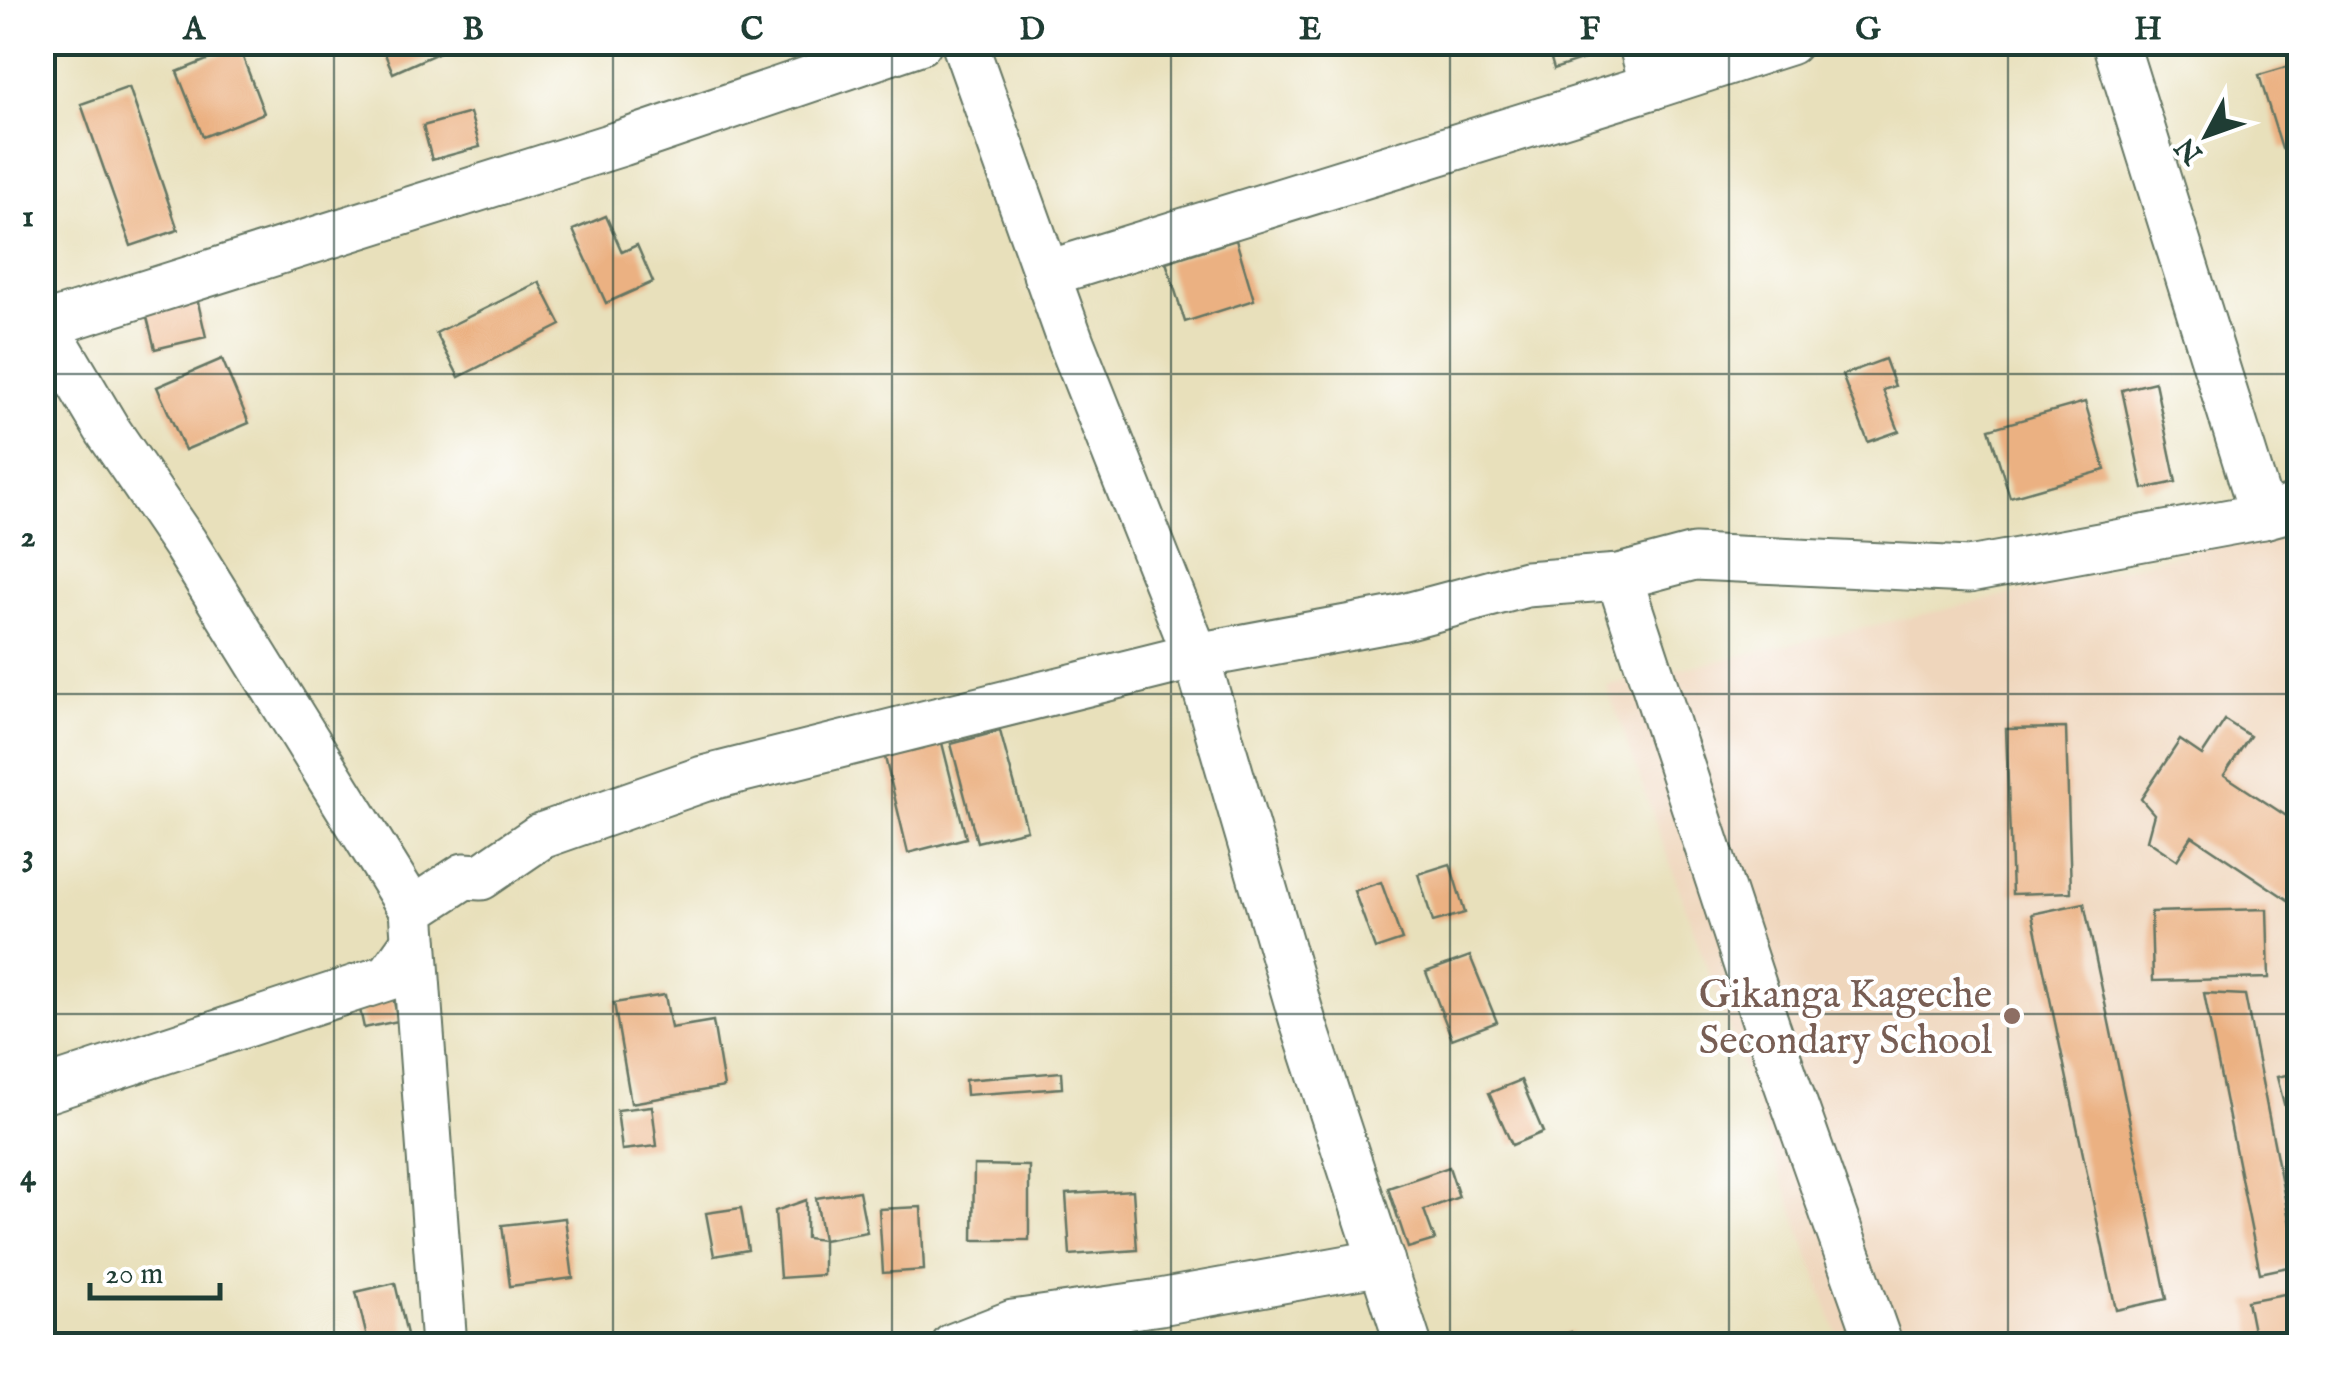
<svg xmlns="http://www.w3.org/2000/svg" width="2342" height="1388" viewBox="0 0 2342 1388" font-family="'IM FELL English',serif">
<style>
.built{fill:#efd6bc}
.building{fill:#ebb182}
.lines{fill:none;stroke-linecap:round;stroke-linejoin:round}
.minor-casing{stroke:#657663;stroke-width:49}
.minor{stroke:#fff;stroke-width:45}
.grid{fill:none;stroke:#1f3d34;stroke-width:2.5;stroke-opacity:0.55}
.education-dot{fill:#8d6e63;stroke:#fff;stroke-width:4}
.labels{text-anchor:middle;stroke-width:8;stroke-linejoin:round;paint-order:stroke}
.education-label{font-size:40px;fill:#785e54;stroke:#fff;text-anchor:end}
.neatline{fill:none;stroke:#1f3d34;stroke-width:4}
.grid-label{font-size:32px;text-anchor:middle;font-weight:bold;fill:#1f3d34}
</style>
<rect width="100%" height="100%" fill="#fff"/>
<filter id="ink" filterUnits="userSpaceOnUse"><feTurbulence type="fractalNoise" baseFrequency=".01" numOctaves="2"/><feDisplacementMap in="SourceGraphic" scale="20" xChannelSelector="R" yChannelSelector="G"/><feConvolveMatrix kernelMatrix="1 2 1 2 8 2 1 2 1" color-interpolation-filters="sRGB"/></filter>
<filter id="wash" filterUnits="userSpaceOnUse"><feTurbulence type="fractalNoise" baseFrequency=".0048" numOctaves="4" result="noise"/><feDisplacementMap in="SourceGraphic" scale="40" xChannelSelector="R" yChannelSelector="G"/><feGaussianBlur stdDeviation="2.25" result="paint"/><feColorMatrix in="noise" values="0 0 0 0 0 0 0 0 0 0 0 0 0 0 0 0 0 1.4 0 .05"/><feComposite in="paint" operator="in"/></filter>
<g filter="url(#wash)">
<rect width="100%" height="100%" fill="#e8e0bb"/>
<path class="built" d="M2299 524V1345H1841L1607 686 2083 578Z"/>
<g id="blocks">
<g class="building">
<path d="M380 42H436L440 52 393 73Z"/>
<path d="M1546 42H1603L1606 52 1554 69Z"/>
<path d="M239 47 264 113 203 137 177 72Z"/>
<path d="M2300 63V144L2282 149 2259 75Z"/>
<path d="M129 87 178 230 131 246 81 104Z"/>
<path d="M470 113 480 147 432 160 423 126Z"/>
<path d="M606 216 622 252 637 245 653 282 606 303 573 230Z"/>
<path d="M1236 240 1254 300 1185 322 1166 262Z"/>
<path d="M539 282 561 325 459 377 436 333Z"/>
<path d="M197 298 206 337 155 349 145 309Z"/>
<path d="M222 359 249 423 185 450 157 387Z"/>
<path d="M1885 359 1895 386 1883 390 1899 431 1868 442 1842 375Z"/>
<path d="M2155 382 2176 482 2143 489 2122 390Z"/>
<path d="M2085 402 2105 470 2010 497 1989 429Z"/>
<path d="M2225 720 2250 736 2224 775 2300 825V908L2192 836 2177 860 2147 840 2154 814 2141 799 2180 740 2202 755Z"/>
<path d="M2066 728 2071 892 2012 894 2006 729Z"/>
<path d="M1000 731 1027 830 977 842 951 744Z"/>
<path d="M940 735 966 838 908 853 883 749Z"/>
<path d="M1450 864 1465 913 1433 922 1418 874Z"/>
<path d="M1381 882 1402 940 1375 949 1354 891Z"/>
<path d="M2084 903 2167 1299 2116 1310 2032 914Z"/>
<path d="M2267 909 2269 978 2153 981 2151 912Z"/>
<path d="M1470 956 1497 1022 1452 1039 1426 972Z"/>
<path d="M389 977 398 1021 364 1028 358 1000Z"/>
<path d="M2204 993 2245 995 2298 1265 2260 1273Z"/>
<path d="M665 995 671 1028 713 1021 724 1087 631 1103 614 1003Z"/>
<path d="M1061 1072 1062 1088 966 1095 965 1080Z"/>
<path d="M2300 1072V1117L2288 1119 2277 1077Z"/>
<path d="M1521 1080 1543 1132 1512 1145 1489 1093Z"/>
<path d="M652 1106 657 1146 622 1150 617 1110Z"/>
<path d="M974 1165 1029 1166V1240H973Z"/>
<path d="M1449 1167 1459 1197 1424 1210 1435 1240 1408 1248 1388 1188Z"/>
<path d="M1133 1190 1137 1250 1070 1255 1066 1194Z"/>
<path d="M859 1191 867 1232 823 1240 816 1198Z"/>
<path d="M806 1200V1238L823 1240V1275L780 1278 775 1211Z"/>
<path d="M921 1207 924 1270 883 1273 879 1209Z"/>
<path d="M741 1208 748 1250 714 1256 706 1213Z"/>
<path d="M565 1218 573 1278 510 1286 502 1225Z"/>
<path d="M395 1283 409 1343 369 1346 356 1292Z"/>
<path d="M2300 1291V1346H2256L2247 1301Z"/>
<path d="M1571 1332 1576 1346H1543L1542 1341Z"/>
</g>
</g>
</g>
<g filter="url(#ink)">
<use href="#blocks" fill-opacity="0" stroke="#657663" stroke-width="2.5"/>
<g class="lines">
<g class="minor-casing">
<g id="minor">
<path d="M964 42 1071 342 1196 656 1303 1022 1409 1346"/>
<path d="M1641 42 1653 86 1789 42"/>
<path d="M2115 42 2263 516"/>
<path d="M1046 274 1653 86"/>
<path d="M42 320 108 431 185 544 412 910"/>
<path d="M45 325 622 143 919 42"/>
<path d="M1619 577 1767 1027 1880 1346"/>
<path d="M42 1091 389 977 414 942"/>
<path d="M444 1346 412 910 464 876 481 877 541 836 703 779 1196 656 1400 618 1526 584 1619 577 1694 557 1969 570 2263 516 2300 506"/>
<path d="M954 1346 1013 1323 1160 1302 1382 1262"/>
</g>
</g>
<use href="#minor" class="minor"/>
</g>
</g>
<path class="grid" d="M334 42V1346M613 42V1346M892 42V1346M1171 42V1346M1450 42V1346M1729 42V1346M2008 42V1346M42 374H2300M42 694H2300M42 1014H2300"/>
<circle class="education-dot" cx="2012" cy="1016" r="10"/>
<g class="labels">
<g class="education-label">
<text x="1992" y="1007">Gikanga Kageche<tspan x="1992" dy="46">Secondary School</tspan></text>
</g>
</g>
<rect width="2342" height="1388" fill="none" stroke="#fff" stroke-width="110"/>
<g transform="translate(2207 135) rotate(229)" stroke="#ffffff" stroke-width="8" paint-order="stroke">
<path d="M0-8L18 38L0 25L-18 38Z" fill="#1f3d34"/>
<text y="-15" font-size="28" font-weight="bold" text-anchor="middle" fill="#1f3d34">N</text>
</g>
<path d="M90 1283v15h130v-15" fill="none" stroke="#1f3d34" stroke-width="5"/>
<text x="105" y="1283" font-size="30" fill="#1f3d34" stroke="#ffffff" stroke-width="8" paint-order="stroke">20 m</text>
<rect x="55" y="55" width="2232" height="1278" class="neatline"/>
<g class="grid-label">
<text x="194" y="39">A</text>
<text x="473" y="39">B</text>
<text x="752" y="39">C</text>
<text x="1032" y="39">D</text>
<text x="1310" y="39">E</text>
<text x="1590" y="39">F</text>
<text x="1868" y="39">G</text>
<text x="2148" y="39">H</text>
<text x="28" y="226">1</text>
<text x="28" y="546">2</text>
<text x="28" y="865">3</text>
<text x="28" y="1185">4</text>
</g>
</svg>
